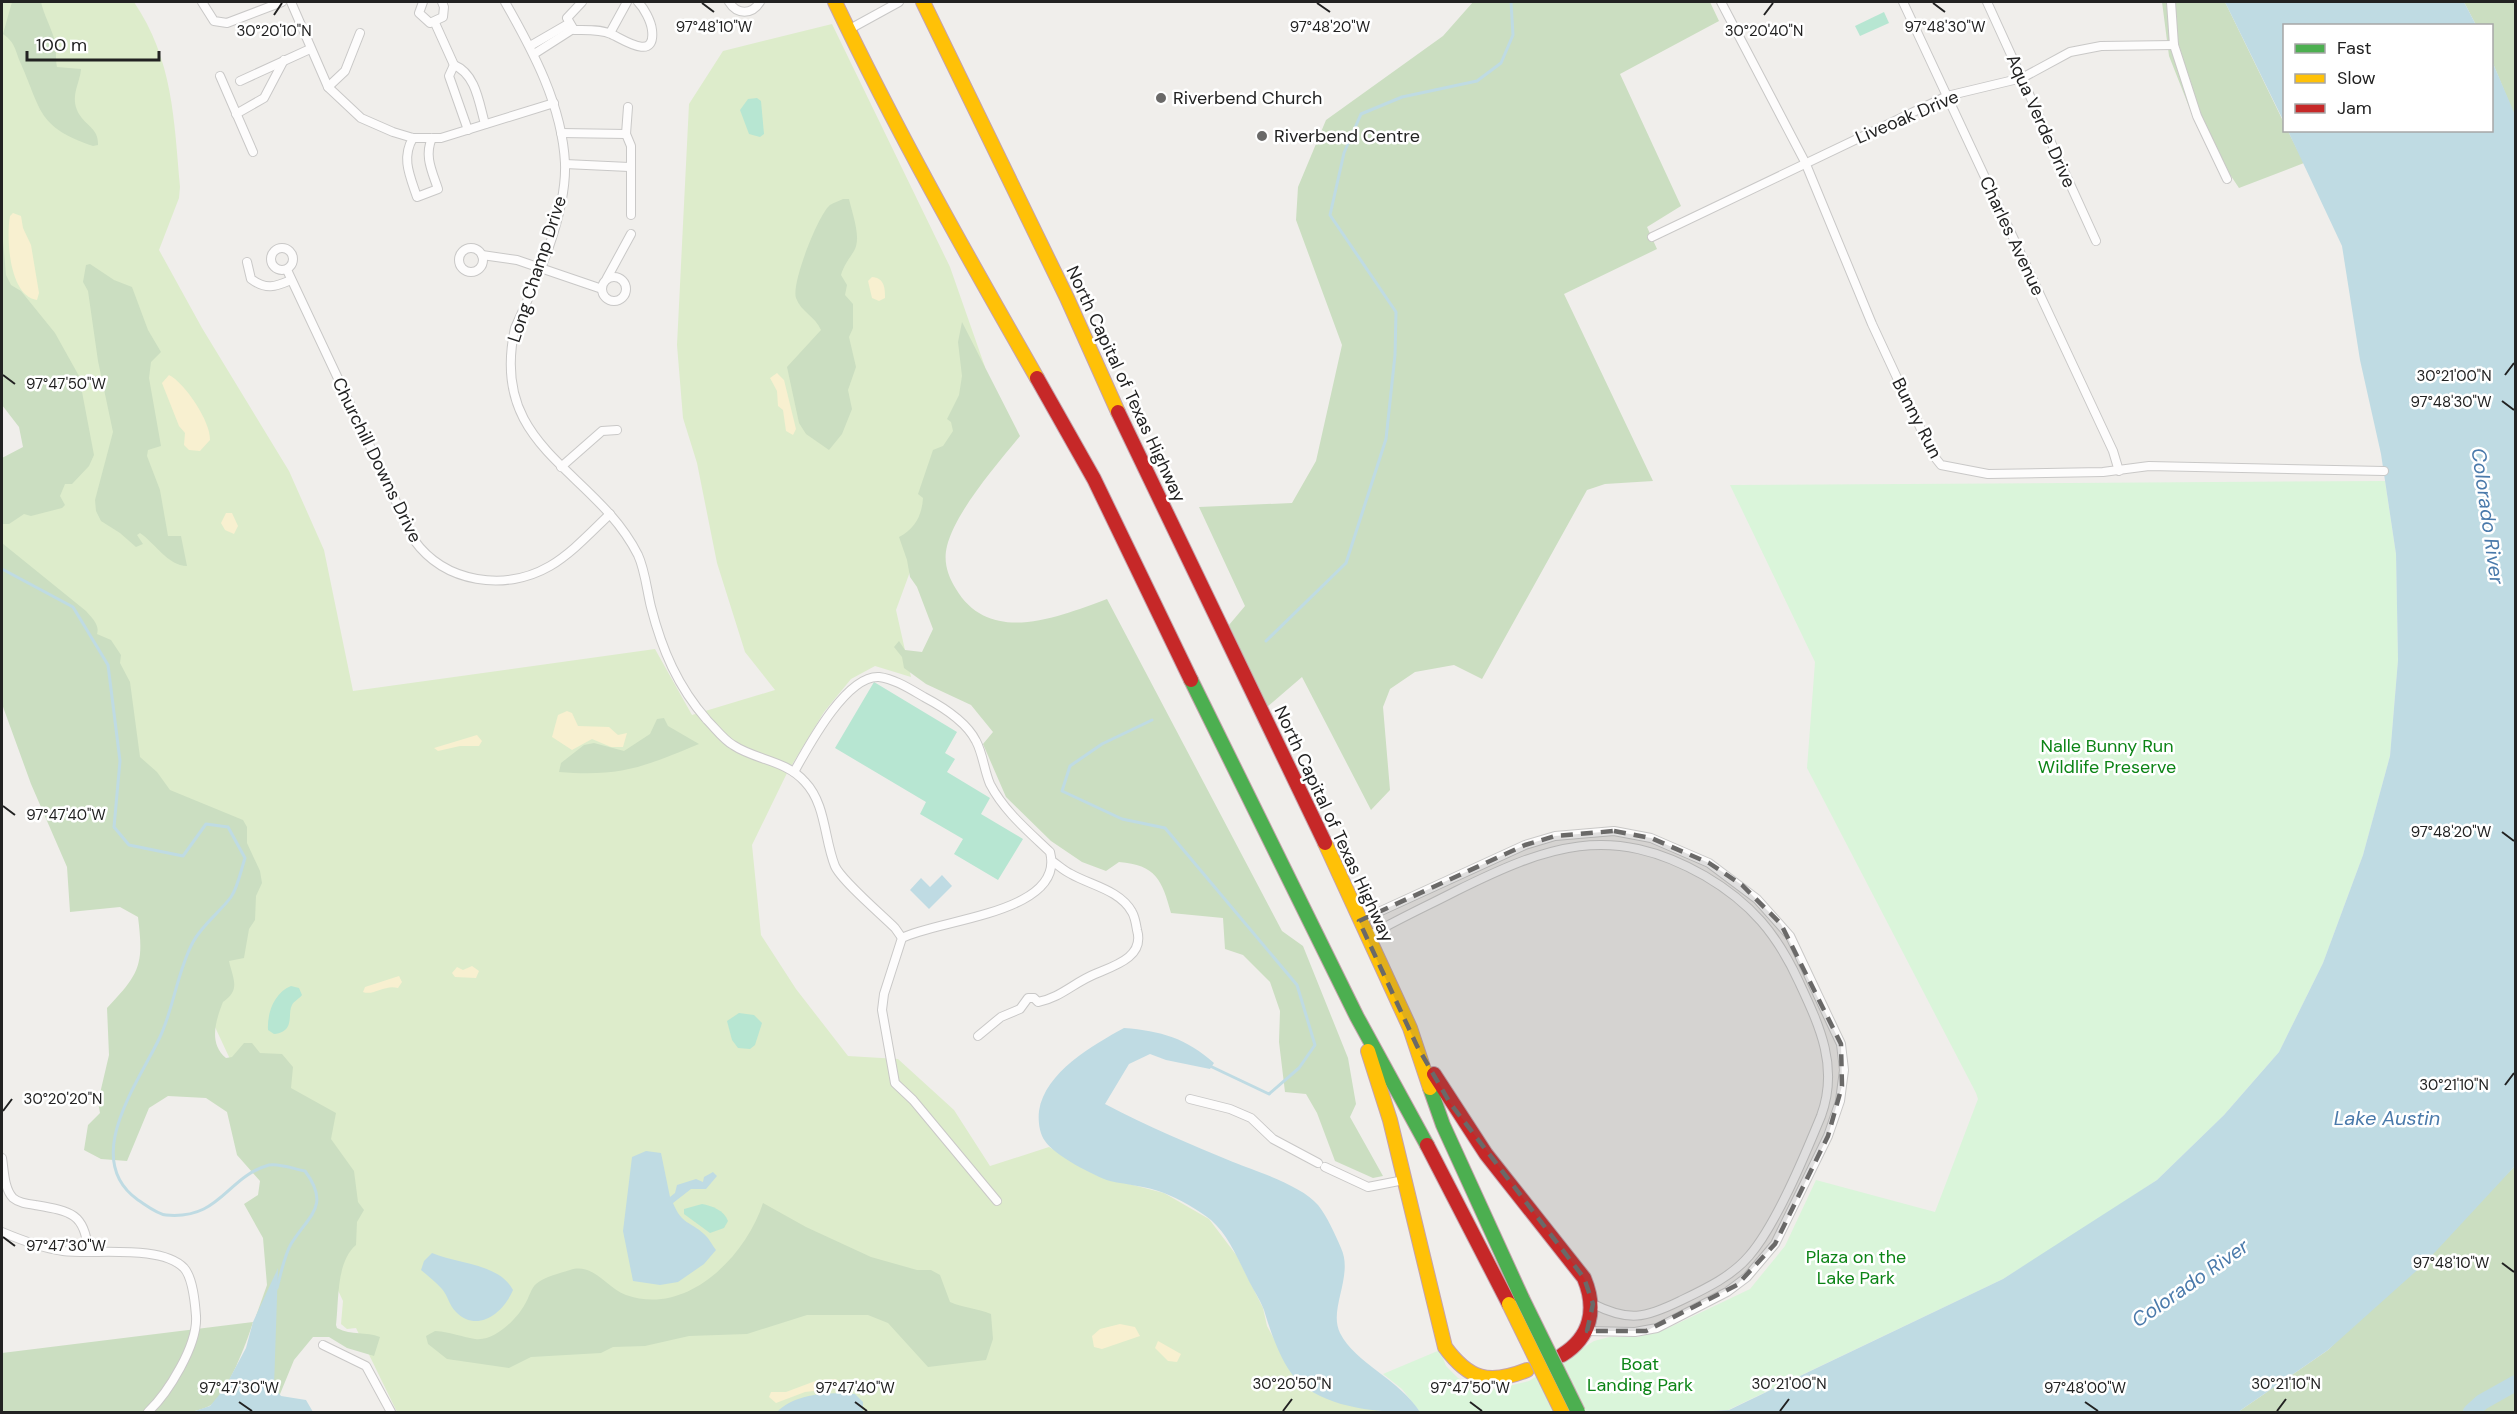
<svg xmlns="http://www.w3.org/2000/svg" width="2517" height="1414" viewBox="0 0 2517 1414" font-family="'DM Sans',sans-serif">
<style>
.grass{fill:#ddeccb}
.forest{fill:#cbdec1}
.sand{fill:#f8f0d0}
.park{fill:#daf5da}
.pitch{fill:#b7e6d2}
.water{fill:#bfdbe3}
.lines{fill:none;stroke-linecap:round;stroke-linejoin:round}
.stream{stroke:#bfdbe3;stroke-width:3}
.river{stroke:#bfdbe3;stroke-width:16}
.street-casing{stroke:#c9c8c7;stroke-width:10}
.fast-casing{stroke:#c5a2ac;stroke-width:16}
.slow-casing{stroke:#c5a2ac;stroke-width:16}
.jam-casing{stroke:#c5a2ac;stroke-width:16}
.street{stroke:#fdfcfc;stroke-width:8}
.fast{stroke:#4caf50;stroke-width:14}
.slow{stroke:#ffc107;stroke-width:14}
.jam{stroke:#c62828;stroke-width:14}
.fast-bridge-casing{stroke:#c5a2ac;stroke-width:16;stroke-linecap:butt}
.slow-bridge-casing{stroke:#c5a2ac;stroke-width:16;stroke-linecap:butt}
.fast-bridge{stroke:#4caf50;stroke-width:14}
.slow-bridge{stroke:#ffc107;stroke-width:14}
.marked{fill:#6a6968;fill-opacity:0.2;stroke:#6a6968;stroke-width:4.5;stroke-dasharray:12 8;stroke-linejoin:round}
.ticks{fill:none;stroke:#222;stroke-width:2}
.poi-dot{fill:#6a6968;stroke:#fff;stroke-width:2}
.labels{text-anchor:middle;stroke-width:5;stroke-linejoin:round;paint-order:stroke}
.poi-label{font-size:18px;fill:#222;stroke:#fff;text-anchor:start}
.street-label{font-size:18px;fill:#222;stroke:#fff}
.park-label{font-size:18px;fill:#0c8416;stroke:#fff}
.water-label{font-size:20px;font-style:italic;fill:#4a7aab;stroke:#fff}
.ticks-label{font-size:15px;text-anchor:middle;fill:#222;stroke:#fff;stroke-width:5;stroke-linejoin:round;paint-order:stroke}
</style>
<rect width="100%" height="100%" fill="#f0eeeb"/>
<path class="grass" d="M2 2H134C173 60 174 119 180 187L179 198 159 250 202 328 289 471 324 550 353 691 655 649 692 715 775 690 745 652 717 563 697 463 683 418 677 345 689 104 723 51 832 24 950 267 985 367 896 610 911 677 875 666 851 679 824 712 787 773 752 845 761 935 796 989 848 1056 898 1059 954 1110 990 1166 1049 1147 1098 1176 1164 1193 1209 1219 1237 1256 1263 1308 1267 1326 1295 1378 1322 1396 1368 1406 1381 1412H397L356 1328 347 1329 341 1324 343 1301 2 571V509L46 454 2 333Z"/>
<g class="forest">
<path d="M12 2H41C44 15 50 25 54 38 57 46 55 58 57 67L81 69C80 83 71 94 77 110 83 125 99 127 98 145L93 146C38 127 42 112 21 64 15 51 16 43 3 34Z"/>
<path d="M1473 2H1710L1719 21 1620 74 1681 206 1647 227 1657 249 1564 294 1653 481 1605 484 1587 490 1482 679 1454 665 1415 672 1390 689 1383 707 1390 790 1371 810 1302 677 1267 707 1229 625 1245 606 1199 507 1292 503 1316 461 1342 345 1296 220 1298 187 1326 120 1443 36Z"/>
<path d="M2162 2H2225L2284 123V130L2288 131 2304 163 2239 188 2195 122 2169 56Z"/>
<path d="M2464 2H2515V117L2492 61V26L2476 25Z"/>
<path d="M843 199H849C852 213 862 238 854 251 849 259 844 265 841 275L847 285 845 295 853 304V328L849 337 856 367 848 390 852 409 842 434 829 450 806 434 799 423 787 367 821 330C815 316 801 312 796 298 791 284 818 215 830 205 833 203 839 201 843 199Z"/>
<path d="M2 229 6 275 11 285 21 291 55 333 79 376 94 455 89 466 72 484H65L60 496 65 505 62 508 31 516 24 514 9 524H2V458L23 447 19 427 2 405Z"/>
<path d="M90 264 114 280 132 287 148 330 161 352 151 362 149 378 161 446 148 450 147 456 160 490 168 536H181L187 566C168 566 155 543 140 533L137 535 143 544 136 547 120 533 101 521 96 511 95 500 113 432 98 361 88 291 83 282 86 265Z"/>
<path d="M962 322 1020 436C997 464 956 511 947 546 943 562 948 576 956 589 990 646 1058 617 1107 599L1282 931 1303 946 1348 1058 1356 1104 1350 1117 1383 1176 1373 1178 1335 1161 1317 1113 1306 1094 1285 1092 1279 1042 1280 1011 1270 982 1243 955 1225 949 1223 918 1171 913C1162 880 1156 865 1119 862L1106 871 1082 862 1051 841 1006 797 983 744 993 732 971 705 926 684 904 668 902 657 894 647 899 641 905 650 922 652 933 629 917 587 910 577 907 560 899 537C915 529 922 515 923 498L918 494 933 450 943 446 953 431 951 422 947 419 959 395 962 376 958 342Z"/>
<path d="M2 543 86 611C92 618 100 625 97 634L111 640 121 655 120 663 130 682 140 757 157 772 170 790 243 820 247 827V843L260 871 262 883 256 896 255 920 249 929 244 958 229 961C233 979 241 990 223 1002 216 1020 208 1043 226 1058L232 1057 244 1043H252L260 1053 282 1054 293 1067 291 1088 336 1113 331 1139 354 1171 358 1202 364 1210 357 1222 356 1245C336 1262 339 1300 336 1325L337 1328C352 1336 366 1331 380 1337L374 1356 347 1348 329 1337H313L294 1360 278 1399 263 1394 256 1316 267 1285 263 1238 244 1204 258 1195 260 1181 237 1155 227 1112 206 1098 168 1096 149 1108 127 1161 101 1159 84 1150 88 1125 100 1113 98 1102 109 1055 107 1008C140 973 144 965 138 917L120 907 70 912 67 867 31 784 2 704Z"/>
<path d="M664 718 668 726 699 744C644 767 620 777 559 772L561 763 584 745 594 743 624 751 650 734 657 719Z"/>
<path d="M2515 1166V1412H2238L2328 1350Z"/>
<path d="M763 1203 806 1227 871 1257 917 1270H931L940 1275 950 1302C963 1308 977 1308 991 1314L993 1339 986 1360 928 1367 888 1323 868 1315H807L747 1334 689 1336 645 1346 613 1347 601 1353 531 1357 509 1368 447 1359 428 1344 426 1336 435 1331C452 1332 461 1337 475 1339 494 1342 517 1319 525 1304 529 1298 531 1288 536 1284 544 1277 560 1273 570 1270 593 1262 607 1288 626 1295 687 1317 746 1256 763 1203Z"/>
<path d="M253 1322C247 1342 228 1392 211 1405 207 1408 195 1411 190 1412H2V1353Z"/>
</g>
<g class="sand">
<path d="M13 213 21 216 23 228 31 245 39 293 37 300C9 296 6 238 10 216Z"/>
<path d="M872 277C884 278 885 287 885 298L879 301 872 298 868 281Z"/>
<path d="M777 373 784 380 796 429 793 435 786 431 783 410 778 406 777 391 770 378Z"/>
<path d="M169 375C185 383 211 422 210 440L200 451 189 450 184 445 185 433 179 426 162 383Z"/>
<path d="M226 513H232L238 526 234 534 225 530 221 523Z"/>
<path d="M567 711 572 713 578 726 609 727 618 735 627 733 623 747H611L592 739 572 750 552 737 558 715Z"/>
<path d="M477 735 482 741 479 746H460L438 751 434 748Z"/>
<path d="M472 966 479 971 476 978 455 977 452 973 457 967 463 970Z"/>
<path d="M399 976 402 982 398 988C385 984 374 996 363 992L365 987Z"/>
<path d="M1120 1324 1135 1327 1140 1336 1102 1349 1094 1347 1092 1336 1100 1329Z"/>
<path d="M1158 1341 1181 1354 1177 1362 1168 1361 1155 1348Z"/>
<path d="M836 1379 841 1385 838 1388 805 1392 776 1403 769 1397 771 1392H786L818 1380Z"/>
</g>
<path class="park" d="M2385 481 2396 554 2398 660 2390 756 2363 855 2323 963 2279 1052 2224 1115 2157 1180 2088 1226 2003 1279 1728 1410 1695 1412H1420L1402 1389 1383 1374 1440 1350 1446 1366 1458 1378 1474 1387 1496 1389 1529 1381 1594 1341 1609 1337H1637L1664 1330 1750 1289 1785 1246 1816 1180 1935 1212 1978 1099 1976 1093 1807 768 1815 662 1730 485Z"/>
<g class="pitch">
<path d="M1884 12 1889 23 1860 36 1855 26Z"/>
<path d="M757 98 761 101 764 134 760 137 749 134 740 110 748 99Z"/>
<path d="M874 682 957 732 945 753 955 759 947 772 990 798 981 814 1023 839 998 880 954 854 963 839 920 814 926 802 835 748Z"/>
<path d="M291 986 299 988 302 995C299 999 294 1001 292 1005 287 1013 296 1032 274 1034L268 1030C267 1013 274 993 291 986Z"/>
<path d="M739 1013 754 1015 762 1023 755 1045 750 1049 738 1048 732 1040 727 1021Z"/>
<path d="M702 1204C712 1206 724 1210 728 1221L724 1228 710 1233 684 1214V1209Z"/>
</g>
<g class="water">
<path d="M2225 2H2464L2476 25 2284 26V122Z"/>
<path d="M2492 61 2516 117 2515 1166 2424 1264 2328 1350 2238 1412H1695L1729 1410 2003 1279 2157 1180 2224 1115 2279 1052 2323 963 2363 855 2390 756 2398 660 2396 554 2381 454 2360 360 2342 246 2288 131 2492 130Z"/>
<path d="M942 875 952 886 929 909 910 890 921 878 930 887Z"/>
<path d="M1124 1028C1161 1031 1186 1038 1214 1063L1210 1069 1166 1060 1150 1054 1129 1064 1105 1104C1146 1126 1190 1144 1233 1162 1256 1171 1302 1186 1318 1205 1327 1216 1335 1234 1341 1248 1354 1276 1328 1309 1340 1333 1355 1363 1400 1380 1420 1412 1381 1413 1325 1409 1296 1379 1281 1363 1270 1330 1264 1310 1260 1299 1252 1288 1247 1277 1237 1257 1228 1235 1211 1220 1199 1210 1179 1199 1164 1193 1147 1186 1128 1185 1110 1181 1094 1176 1054 1155 1045 1141 1039 1133 1038 1120 1039 1111 1045 1072 1093 1045 1124 1028Z"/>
<path d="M646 1151 661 1153 670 1197 675 1193 677 1185 696 1179 703 1182 704 1177 713 1172 717 1176 706 1189H691L673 1203C682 1225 690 1221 704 1234 709 1238 712 1245 716 1250L704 1264 678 1282 660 1285 633 1281 623 1231 632 1157Z"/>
<path d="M432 1253C456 1264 499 1263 513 1290 504 1312 478 1334 456 1312 449 1305 448 1296 442 1289 436 1282 428 1276 421 1270L424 1261Z"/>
<path d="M278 1268 274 1387 281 1396 306 1400 313 1412H192L210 1406 224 1389 246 1348 253 1322Z"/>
<path d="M855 1394 863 1402V1412H777C795 1393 831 1392 855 1394Z"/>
</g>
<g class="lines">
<g class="stream">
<path d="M2 569 73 607 108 665 120 761 114 827 129 845 183 856 206 824 228 827 245 858C241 870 238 887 231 897 220 912 202 925 193 942 177 972 174 1007 160 1037 139 1082 80 1159 138 1200 146 1205 157 1214 166 1215 221 1220 226 1177 269 1165 279 1163 294 1169 305 1171 331 1206 309 1215 291 1244 284 1256 281 1274 277 1288"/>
<path d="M1266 641 1346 563 1386 439 1395 355 1396 312 1330 215 1344 153 1361 114 1402 97 1477 81 1501 63 1513 35 1511 2"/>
<path d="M1152 720 1102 744 1070 766 1062 791 1122 819 1165 828 1297 985 1315 1045 1299 1068 1269 1094 1210 1066"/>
</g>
<path class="river" d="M2471 1412 2482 1402 2516 1383"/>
<g class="street-casing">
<g id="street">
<path d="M202 2 214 21 227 23 282 2"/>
<path d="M291 2 328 87 361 118 393 132 413 138H441L554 103"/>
<path d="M423 2 419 13 430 23 443 17 444 7 442 2"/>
<path d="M505 2C533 51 562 105 565 163 567 215 536 282 515 328 488 449 594 468 638 555 645 570 647 591 651 607 662 650 678 687 707 720 715 728 724 740 733 745 755 760 786 760 805 782 826 804 824 839 835 866 841 880 882 915 895 928L902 938"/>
<path d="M582 2 567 18 574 30C585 30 600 29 611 34 621 38 656 63 652 30 651 21 644 8 638 2"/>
<path d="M729 2C737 15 752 15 760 2"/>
<path d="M1721 2 1805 162 1872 324 1933 455 1941 465 1988 474 2103 472 2149 466 2384 471"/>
<path d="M1903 2 2113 451 2119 471"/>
<path d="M1987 2 2096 241"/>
<path d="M2171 2 2174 45 2197 116 2227 179"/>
<path d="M435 23 454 65C476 74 479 103 485 124"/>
<path d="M848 30 899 2"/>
<path d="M610 33 627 2"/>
<path d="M530 46 568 24"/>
<path d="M534 54 573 29"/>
<path d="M454 65 449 76 468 130"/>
<path d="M220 76 253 152"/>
<path d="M240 81 310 49"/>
<path d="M328 87 345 71 360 33"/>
<path d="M628 107 626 134 631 146V215"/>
<path d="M236 114 264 98 284 60"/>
<path d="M561 133 626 134"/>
<path d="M413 138C401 158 410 176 417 197L438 189C432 171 424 156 432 138"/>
<path d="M565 164 629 167"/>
<path d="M1652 237 1947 96 2022 78 2070 52 2101 46 2174 45"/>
<circle cx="282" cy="259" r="11"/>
<circle cx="471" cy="260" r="12"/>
<path d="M482 255 517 260 602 289"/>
<path d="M247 262 251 279C266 290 275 287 291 280"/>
<path d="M287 270 414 540C445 583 505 592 550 566 572 553 591 532 610 514"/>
<circle cx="614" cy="289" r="12"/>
<path d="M607 278 631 234"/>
<path d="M561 467 602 431 617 430"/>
<path d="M794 772C808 747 846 675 879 677 895 679 910 689 924 697 943 707 966 721 976 741 983 754 984 770 990 784 1004 811 1028 831 1050 852 1066 913 939 919 902 938L884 994 882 1010 895 1083 913 1100 997 1201"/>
<path d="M1359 921 1525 845 1555 836 1614 831 1651 838 1709 863 1757 899 1790 936 1841 1044 1844 1070 1840 1101 1828 1136 1775 1244 1747 1277 1727 1292 1657 1328 1635 1332 1587 1331"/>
<path d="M1367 937C1396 920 1427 906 1456 891 1547 846 1610 822 1705 876 1751 903 1777 934 1799 982 1820 1027 1839 1067 1821 1116 1805 1155 1776 1225 1749 1256 1731 1277 1705 1289 1680 1301 1645 1318 1629 1322 1593 1304"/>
<path d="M978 1036 1001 1017 1020 1009 1028 998H1034L1038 1002C1060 998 1075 982 1095 974 1114 966 1145 957 1137 930 1136 924 1135 917 1132 912 1120 890 1090 885 1071 874 1064 871 1058 865 1052 861"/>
<path d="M1190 1099 1230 1109 1251 1118 1273 1139 1318 1163"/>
<path d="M2 1158C4 1170 4 1189 13 1198 19 1203 27 1204 35 1205 70 1211 85 1213 88 1250"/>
<path d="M1325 1167 1368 1187 1404 1180"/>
<path d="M2 1232C21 1240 41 1248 63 1251 94 1255 161 1244 184 1268 193 1278 195 1303 196 1316 198 1345 168 1393 148 1412"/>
<path d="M323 1345 366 1366 391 1412"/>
</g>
</g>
<g class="fast-casing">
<g id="fast">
<path d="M1191 680 1357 1017 1427 1145"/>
<path d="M1430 1088 1443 1125 1522 1298"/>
</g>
</g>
<g class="slow-casing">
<g id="slow">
<path d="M835 2C896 130 966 254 1037 378"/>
<path d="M923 2 1067 298 1118 412"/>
<path d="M1325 843 1410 1028 1430 1088"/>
<path d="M1368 1051 1390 1120 1445 1347C1469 1380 1489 1385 1527 1370"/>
</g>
</g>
<g class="jam-casing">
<g id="jam">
<path d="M1037 378 1094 479 1191 680"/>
<path d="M1118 412 1325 843"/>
<path d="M1434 1074 1486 1154 1584 1278C1597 1309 1591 1337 1562 1355"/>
<path d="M1427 1145 1509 1304"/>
</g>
</g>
<use href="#street" class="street"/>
<use href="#fast" class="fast"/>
<use href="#slow" class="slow"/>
<use href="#jam" class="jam"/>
<g class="fast-bridge-casing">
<path id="fast-bridge" d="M1522 1298 1578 1412"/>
</g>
<g class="slow-bridge-casing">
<path id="slow-bridge" d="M1509 1304 1562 1412"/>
</g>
<use href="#fast-bridge" class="fast-bridge"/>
<use href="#slow-bridge" class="slow-bridge"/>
</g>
<path class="marked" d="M1614 831 1651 838 1709 863 1742 885 1781 924 1841 1044 1842 1086 1828 1136 1775 1244 1737 1285 1646 1331H1587L1593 1304 1584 1278 1450 1103 1417 1046 1359 921 1525 845 1555 836Z"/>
<path class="ticks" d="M702 3 714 12M1317 3 1330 12M1933 3 1945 12M274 15 282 3M1764 15 1773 3M3 375 15 384M2505 375 2514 363M2502 401 2514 410M3 806 15 815M2502 832 2514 841M2505 1085 2514 1073M3 1111 12 1099M3 1237 15 1246M2502 1263 2514 1272M239 1402 252 1411M855 1402 867 1411M1470 1402 1482 1411M2085 1402 2098 1411M1283 1411 1292 1399M1780 1411 1789 1399M2277 1411 2286 1399"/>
<g class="poi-dot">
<circle cx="1161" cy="98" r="6"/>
<circle cx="1262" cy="136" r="6"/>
</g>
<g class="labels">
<g class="poi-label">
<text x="1173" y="104">Riverbend Church</text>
<text x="1274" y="142">Riverbend Centre</text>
</g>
<g class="street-label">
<text transform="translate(1907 117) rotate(-23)" y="6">Liveoak Drive</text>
<text transform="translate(2041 121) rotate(66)" y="6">Aqua Verde Drive</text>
<text transform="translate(2012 236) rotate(65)" y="6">Charles Avenue</text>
<text transform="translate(537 269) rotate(-72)" y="6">Long Champ Drive</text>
<text transform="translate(1126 384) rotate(65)" y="6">North Capital of Texas Highway</text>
<text transform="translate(1917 418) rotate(63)" y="6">Bunny Run</text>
<text transform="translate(377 460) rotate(64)" y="6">Churchill Downs Drive</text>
<text transform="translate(1334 824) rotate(65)" y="6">North Capital of Texas Highway</text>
</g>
<g class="park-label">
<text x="2107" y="752">Nalle Bunny Run<tspan x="2107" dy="21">Wildlife Preserve</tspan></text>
<text x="1856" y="1263">Plaza on the<tspan x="1856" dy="21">Lake Park</tspan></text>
<text x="1640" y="1370">Boat<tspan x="1640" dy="21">Landing Park</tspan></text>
</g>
<g class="water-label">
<text transform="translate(2488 516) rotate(82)" y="7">Colorado River</text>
<text x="2387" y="1125">Lake Austin</text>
<text transform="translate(2190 1283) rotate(-35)" y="7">Colorado River</text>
</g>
</g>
<g class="ticks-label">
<text x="714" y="32">97°48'10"W</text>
<text x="1330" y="32">97°48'20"W</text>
<text x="1945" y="32">97°48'30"W</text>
<text x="274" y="36">30°20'10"N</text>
<text x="1764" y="36">30°20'40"N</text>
<text x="2454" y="381">30°21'00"N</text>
<text x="66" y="389">97°47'50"W</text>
<text x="2451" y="407">97°48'30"W</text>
<text x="66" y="820">97°47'40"W</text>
<text x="2451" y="837">97°48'20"W</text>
<text x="2454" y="1090">30°21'10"N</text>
<text x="63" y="1104">30°20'20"N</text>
<text x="66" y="1251">97°47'30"W</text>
<text x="2451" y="1268">97°48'10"W</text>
<text x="1292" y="1389">30°20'50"N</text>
<text x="1789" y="1389">30°21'00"N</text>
<text x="2286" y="1389">30°21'10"N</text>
<text x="239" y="1393">97°47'30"W</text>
<text x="855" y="1393">97°47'40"W</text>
<text x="1470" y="1393">97°47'50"W</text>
<text x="2085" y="1393">97°48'00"W</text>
</g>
<rect width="2517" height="1414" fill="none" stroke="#222222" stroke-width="6"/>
<rect x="2283" y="24" width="210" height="108" fill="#ffffff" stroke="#a7a7a7" stroke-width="1.5"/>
<rect x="2295" y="44" width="30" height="9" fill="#4caf50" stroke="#a7a7a7" stroke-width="1.5"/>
<text x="2337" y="54" font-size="18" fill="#222222">Fast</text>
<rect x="2295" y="74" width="30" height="9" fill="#ffc107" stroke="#a7a7a7" stroke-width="1.5"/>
<text x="2337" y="84" font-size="18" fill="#222222">Slow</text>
<rect x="2295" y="104" width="30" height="9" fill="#c62828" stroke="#a7a7a7" stroke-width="1.5"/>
<text x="2337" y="114" font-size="18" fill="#222222">Jam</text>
<path d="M27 51v9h132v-9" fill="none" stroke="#222222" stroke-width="3"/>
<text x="36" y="51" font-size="18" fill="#222222" stroke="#ffffff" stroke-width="4.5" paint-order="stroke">100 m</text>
</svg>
